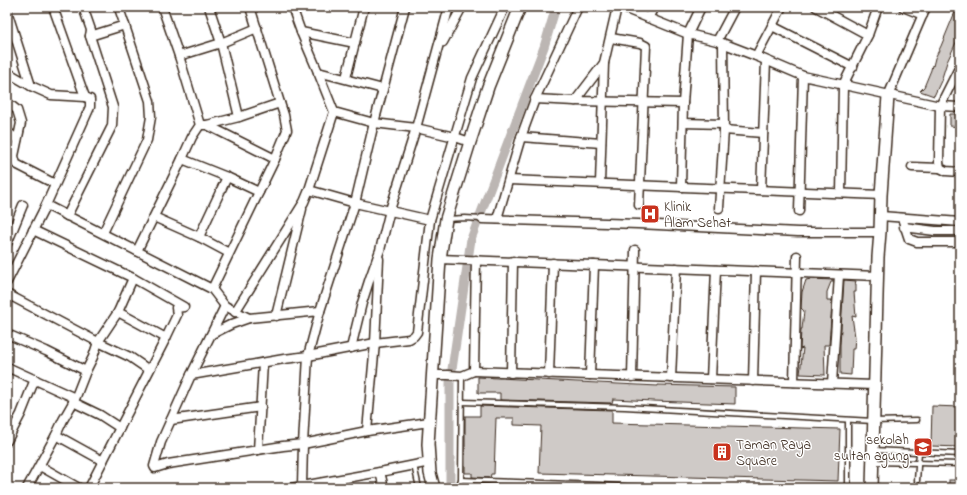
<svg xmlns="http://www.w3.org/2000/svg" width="967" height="495" viewBox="0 0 967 495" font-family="'Indie Flower',sans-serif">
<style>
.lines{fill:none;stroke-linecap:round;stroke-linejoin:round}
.canal{stroke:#bcb6b3;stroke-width:9}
.building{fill:#cfcac7;stroke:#3b2a1e}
.lane-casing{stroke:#3b2a1e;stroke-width:7}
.street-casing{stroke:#3b2a1e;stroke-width:11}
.secondary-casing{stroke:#3b2a1e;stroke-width:14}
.lane{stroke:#fff;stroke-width:4}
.street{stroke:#fff;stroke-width:8}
.secondary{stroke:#fff;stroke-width:11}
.labels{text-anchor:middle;stroke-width:3;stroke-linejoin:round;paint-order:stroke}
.poi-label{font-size:14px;fill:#3b2a1e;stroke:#fff;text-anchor:start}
</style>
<rect width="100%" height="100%" fill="#fff"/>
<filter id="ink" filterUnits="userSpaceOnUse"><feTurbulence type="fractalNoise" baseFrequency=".025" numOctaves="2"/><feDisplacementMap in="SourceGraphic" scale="8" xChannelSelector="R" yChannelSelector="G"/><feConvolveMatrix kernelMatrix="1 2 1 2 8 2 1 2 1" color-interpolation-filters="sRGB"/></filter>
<g filter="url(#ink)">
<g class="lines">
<path class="canal" d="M452 488 450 483V383L471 239 544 47 556 7"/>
</g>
<g class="building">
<path d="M957 7H960V34L947 62 941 81 934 96 920 91 924 87 931 70 932 65 933 66 935 58 941 46Z"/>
<path d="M950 114H960V127L950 126Z"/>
<path d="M811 279 833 280V282H831L827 292V300H832V304L829 345H824L825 375 800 374 803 348 800 349 801 329H802L804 311 801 308 802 292 806 280Z"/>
<path d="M844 280 856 281 855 284H856V292H854L856 317 852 316 855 337 854 349H852L851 375 840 374V345Z"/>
<path d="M478 377 658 386V385L735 387V404L653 401 613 399 612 403 500 400V393H478Z"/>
<path d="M480 406 612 410V423L840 429 838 481 539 473 541 426 514 425V418H496L494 474H491L490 478 472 477V473H465V416H480Z"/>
<path d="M932 406 960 407V447L931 446Z"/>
<rect x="949" y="480" width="11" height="8"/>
<path d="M471 484 490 485V488H471Z"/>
</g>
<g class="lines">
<g class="lane-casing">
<g id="lane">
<path d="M446 219 465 218 482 219"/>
<path d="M462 402 625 407 873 421 917 420"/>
<path d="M848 420V488"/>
<path d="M873 450 960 454"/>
<path d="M874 462 960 464"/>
<path d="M414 465 419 488"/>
<path d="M461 480 599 485 655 488"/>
<path d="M917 481 919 452"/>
<path d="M457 488 461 480 462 376"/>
</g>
</g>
<g class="street-casing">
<g id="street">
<path d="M53 7 85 97"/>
<path d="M209 7 221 43 239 117"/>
<path d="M621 7 688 34 717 41 756 56 803 76 940 106 960 107"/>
<path d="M816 7 868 35"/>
<path d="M903 7 923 15"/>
<path d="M7 11 31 86"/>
<path d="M648 18 654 7"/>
<path d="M772 26 853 67"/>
<path d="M301 32 355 43"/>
<path d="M90 36 125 25"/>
<path d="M611 38 640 43 646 46 639 205"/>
<path d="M717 41 735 7"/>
<path d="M443 42 462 7"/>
<path d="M179 56 221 43 257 28"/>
<path d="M756 56 782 7"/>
<path d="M7 72 31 86 51 95 85 97"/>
<path d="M318 72 383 89"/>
<path d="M346 78 364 7"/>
<path d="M888 96 926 7"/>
<path d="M535 99 575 101 683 103"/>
<path d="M575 101 604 63 617 7"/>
<path d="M7 102 17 110 21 123 14 156 16 164 55 184"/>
<path d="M334 112 374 123 416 128 455 137 470 142"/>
<path d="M683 123 723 124"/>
<path d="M200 125H207L275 159"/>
<path d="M207 125 239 117 280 103"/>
<path d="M724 130 763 133"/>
<path d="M7 131 17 140"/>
<path d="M521 137 601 143"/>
<path d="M182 159 227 177 259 192"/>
<path d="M912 167 940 168 946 171 960 172"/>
<path d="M940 168 939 162 940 106 960 66"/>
<path d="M509 180 881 195"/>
<path d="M600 183 604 63"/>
<path d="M681 187 683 103 688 34 701 7"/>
<path d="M309 190 355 203 430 220"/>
<path d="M761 190 766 61"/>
<path d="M841 193 843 85 868 35 878 7"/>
<path d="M46 205 212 289 225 306 249 318 320 311"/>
<path d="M719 208 724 130 723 44"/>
<path d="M799 211 803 76"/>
<path d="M67 216 112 126 113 107 90 36 91 30 83 7"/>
<path d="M881 216 960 222"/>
<path d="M154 217 199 237 229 253"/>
<path d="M902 218 909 239 917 242H960"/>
<path d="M482 219 638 224 798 232H880"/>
<path d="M497 219 521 137 535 99 578 7"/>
<path d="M904 227 935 231H960"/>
<path d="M33 230 133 278 184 307 176 308 177 315 166 338 89 488"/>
<path d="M103 233 147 140 151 117 150 101 120 11"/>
<path d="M199 237 227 177"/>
<path d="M7 244 23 205"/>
<path d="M137 251 182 159 192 137 200 125 179 56 162 7"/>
<path d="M440 259 878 276"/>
<path d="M7 282 46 205 90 107V99L85 97"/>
<path d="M212 289 275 159 287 130 284 115 280 103 250 7"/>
<path d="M7 294 98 342 130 357 149 370"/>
<path d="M225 306 191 375 161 442 154 466 155 468 168 464 283 446 303 444 367 431 429 422"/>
<path d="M118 312 166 338"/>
<path d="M235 312 304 202 309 190 334 112 318 72 301 32 292 7"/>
<path d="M276 316 302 209"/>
<path d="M7 334 46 351 86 371"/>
<path d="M212 334 232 324 249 318"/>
<path d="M351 348 362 303 370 278 380 250 390 210 416 128 449 7"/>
<path d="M7 367 75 398"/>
<path d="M474 371 874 385"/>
<path d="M511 373 513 261"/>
<path d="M549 374 553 263"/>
<path d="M191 375 284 359 308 356 375 343 409 339 414 336 417 332 430 220 472 78 505 7"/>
<path d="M433 375H448L462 376 469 373 474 371 476 260"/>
<path d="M590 375 594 265"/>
<path d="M632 377 635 250"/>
<path d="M671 378 676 268"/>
<path d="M711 379 716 270"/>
<path d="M753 381 756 271"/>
<path d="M794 382 797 256"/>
<path d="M832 383 839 275"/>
<path d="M73 402 100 415 120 428"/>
<path d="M171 420 261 407"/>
<path d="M367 431 375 343 379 259"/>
<path d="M56 435 103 461"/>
<path d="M7 441 21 414 35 379"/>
<path d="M258 450 263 363"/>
<path d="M40 466 79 488"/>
<path d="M380 472 384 488"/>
<path d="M302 486 303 444 308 356 320 311 355 203 374 123 405 7"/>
<path d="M7 488H8"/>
<path d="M27 488 56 435 63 420 75 399 86 371 93 357 98 342 118 312 133 278"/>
<path d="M291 488 380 472 430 462"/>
</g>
</g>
<g class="secondary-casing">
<g id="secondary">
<path d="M434 488 430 473 428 444 440 259 446 219 470 142 488 87 520 7"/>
<path d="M872 488 878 257 880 232 881 195 888 96"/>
</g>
</g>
<use href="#lane" class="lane"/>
<use href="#street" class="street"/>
<use href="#secondary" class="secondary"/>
</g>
</g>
<defs>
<g id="hospital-square" transform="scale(1)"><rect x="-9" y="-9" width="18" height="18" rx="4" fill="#c8321e" stroke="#fff"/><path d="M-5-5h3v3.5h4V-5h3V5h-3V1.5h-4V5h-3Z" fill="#fff"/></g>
<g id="school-square" transform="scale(1)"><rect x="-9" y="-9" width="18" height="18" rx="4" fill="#c8321e" stroke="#fff"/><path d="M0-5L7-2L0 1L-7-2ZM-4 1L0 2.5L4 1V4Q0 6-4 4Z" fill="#fff"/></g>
<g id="building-square" transform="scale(1)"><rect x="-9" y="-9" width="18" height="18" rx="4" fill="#c8321e" stroke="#fff"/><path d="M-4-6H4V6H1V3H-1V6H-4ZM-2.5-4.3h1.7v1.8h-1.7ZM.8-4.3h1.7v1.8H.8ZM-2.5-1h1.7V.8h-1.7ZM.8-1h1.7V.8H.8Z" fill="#fff"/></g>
</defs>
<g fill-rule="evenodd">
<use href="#hospital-square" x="650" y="214"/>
<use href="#school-square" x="923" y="447"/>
<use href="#building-square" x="722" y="452"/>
</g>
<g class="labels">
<g class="poi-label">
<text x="664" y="211">Klinik<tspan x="664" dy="16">Alam Sehat</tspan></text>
<text x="909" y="444" text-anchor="end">sekolah<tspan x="909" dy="16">sultan agung</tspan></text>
<text x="736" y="449">Taman Raya<tspan x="736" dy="16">Square</tspan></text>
</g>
</g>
<rect width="967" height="495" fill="none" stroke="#fff" stroke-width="24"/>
<rect x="12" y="12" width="943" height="471" fill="none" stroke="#3b2a1e" stroke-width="1.5" filter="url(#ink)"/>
</svg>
